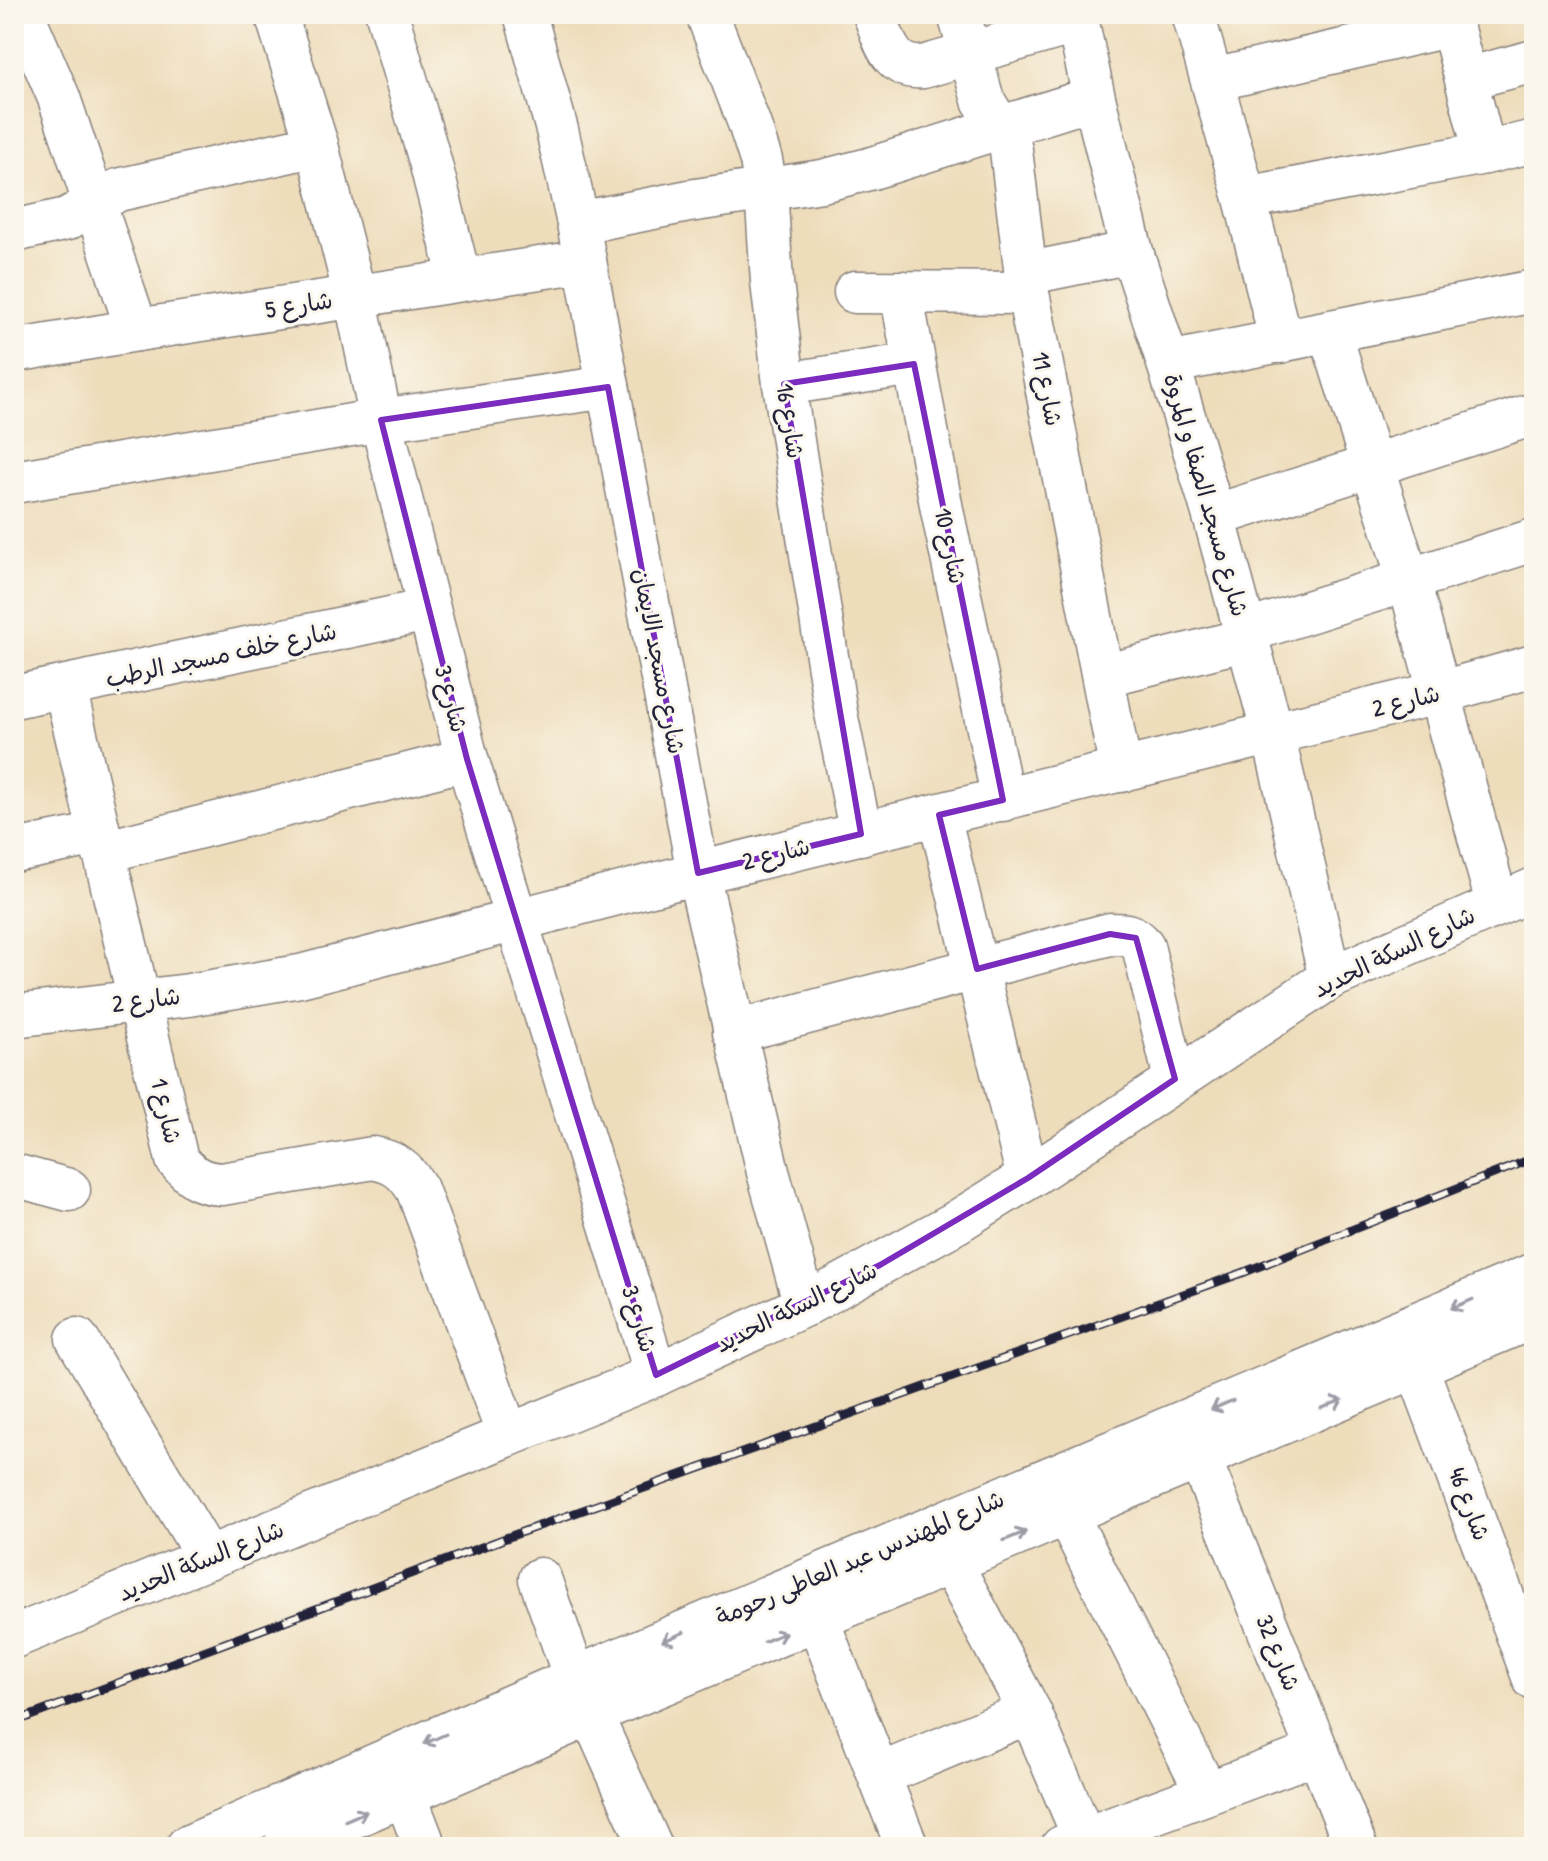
<svg xmlns="http://www.w3.org/2000/svg" width="1548" height="1861" viewBox="0 0 1548 1861" font-family="'Patrick Hand','Playpen Sans Arabic',sans-serif">
<style>
.lines{fill:none;stroke-linecap:round;stroke-linejoin:round}
.street-casing{stroke:#88807b;stroke-width:45}
.street{stroke:#fff;stroke-width:42}
.rail-casing{stroke:#22223b;stroke-width:9}
.rail{stroke:#fbf7ec;stroke-width:6;stroke-dasharray:18;stroke-linecap:butt}
.oneway{stroke:#9c9ca7}
.marked{fill:none;stroke:#7b2cbf;stroke-width:6;stroke-linejoin:round}
.labels{text-anchor:middle;stroke-width:6;stroke-linejoin:round;paint-order:stroke}
.street-label{font-size:24px;fill:#22223b;stroke:#fbf7ec}
</style>
<rect width="100%" height="100%" fill="#fbf7ec"/>
<filter id="ink" filterUnits="userSpaceOnUse"><feTurbulence type="fractalNoise" baseFrequency=".0125" numOctaves="2"/><feDisplacementMap in="SourceGraphic" scale="16" xChannelSelector="R" yChannelSelector="G"/><feConvolveMatrix kernelMatrix="1 2 1 2 8 2 1 2 1" color-interpolation-filters="sRGB"/></filter>
<filter id="wash" filterUnits="userSpaceOnUse"><feTurbulence type="fractalNoise" baseFrequency=".006" numOctaves="4" result="noise"/><feDisplacementMap in="SourceGraphic" scale="32" xChannelSelector="R" yChannelSelector="G"/><feGaussianBlur stdDeviation="1.8" result="paint"/><feColorMatrix in="noise" values="0 0 0 0 0 0 0 0 0 0 0 0 0 0 0 0 0 1.4 0 .05"/><feComposite in="paint" operator="in"/></filter>
<g filter="url(#wash)">
<rect width="100%" height="100%" fill="#edb"/>
</g>
<g filter="url(#ink)">
<g class="lines">
<g class="street-casing">
<g id="street">
<path d="M23 14 59 98 137 330"/>
<path d="M276 14 317 145 355 296 381 420 467 759 656 1375"/>
<path d="M387 14 430 161 460 280"/>
<path d="M525 14 557 130 578 223 698 873 768 1172 805 1305"/>
<path d="M707 14 749 123 761 160 766 189 772 282 784 384 836 713 861 834"/>
<path d="M874 14C885 40 889 70 923 67L1078 22"/>
<path d="M959 14 983 100 1009 142 1011 150 1028 293 1121 771"/>
<path d="M1076 14 1094 98 1132 252 1168 363 1214 516 1273 734 1330 978"/>
<path d="M1193 14 1245 198 1281 342"/>
<path d="M1449 14 1485 153"/>
<path d="M1466 79 1534 61"/>
<path d="M1213 80 1452 25"/>
<path d="M1245 198 1485 153 1534 141"/>
<path d="M578 223 689 201 822 181 869 169 1094 98"/>
<path d="M14 231 67 219 118 190 317 145"/>
<path d="M1025 274 1132 252"/>
<path d="M855 292 1028 293"/>
<path d="M901 292 942 510 1003 800"/>
<path d="M1330 333 1408 578 1497 903"/>
<path d="M14 351 137 330 585 261"/>
<path d="M1168 363 1534 291"/>
<path d="M784 384 914 364"/>
<path d="M14 482 381 420 608 387"/>
<path d="M1214 516 1534 414"/>
<path d="M1245 632 1534 540"/>
<path d="M1103 676 1247 639"/>
<path d="M65 688 177 1160C191 1176 200 1183 222 1184L373 1158C395 1162 405 1170 417 1189L508 1435"/>
<path d="M14 697 428 610"/>
<path d="M939 815 1028 1178"/>
<path d="M14 851 98 834"/>
<path d="M103 852 467 759"/>
<path d="M14 1016 189 995 300 976 698 873 1442 692 1534 666"/>
<path d="M734 1032 1110 934C1125 934 1133 934 1143 946L1175 1079"/>
<path d="M14 1175 69 1190"/>
<path d="M77 1339 208 1558"/>
<path d="M1407 1341 1534 1679"/>
<path d="M1200 1459 1356 1847"/>
<path d="M1067 1515 1207 1793"/>
<path d="M951 1563 1030 1712 1088 1847"/>
<path d="M540 1579 575 1678 651 1847"/>
<path d="M808 1595 907 1847"/>
<path d="M14 1637 656 1375 805 1305 955 1223 1028 1178 1330 978 1534 889"/>
<path d="M879 1775 1030 1712"/>
<path d="M405 1795 425 1847"/>
<path d="M187 1847 575 1678 1534 1274"/>
<path d="M284 1847 591 1714 1534 1317"/>
<path d="M1062 1847 1318 1752"/>
</g>
</g>
<use href="#street" class="street"/>
<g class="rail-casing">
<path id="rail" d="M14 1722 522 1532 1242 1273 1534 1158"/>
</g>
<use href="#rail" class="rail"/>
</g>
<defs><path id="oneway-shaft" d="M-6 0H5M1.5-3L5.5 0L1.5 3" fill="none" stroke-width="1.6" stroke-linecap="round" stroke-linejoin="round" transform="scale(2)"/></defs>
<g class="oneway">
<use href="#oneway-shaft" transform="translate(1462 1304) rotate(157)"/>
<use href="#oneway-shaft" transform="translate(1332 1404) rotate(-23)"/>
<use href="#oneway-shaft" transform="translate(1222 1405) rotate(157)"/>
<use href="#oneway-shaft" transform="translate(1015 1536) rotate(-22)"/>
<use href="#oneway-shaft" transform="translate(673 1637) rotate(157)"/>
<use href="#oneway-shaft" transform="translate(775 1637) rotate(-23)"/>
<use href="#oneway-shaft" transform="translate(435 1739) rotate(156)"/>
<use href="#oneway-shaft" transform="translate(356 1816) rotate(-23)"/>
</g>
</g>
<path class="marked" d="M914 364 1003 800 939 815 977 969 1110 934 1136 938 1175 1079 1028 1178 880 1265 656 1375 467 759 381 420 608 387 698 873 861 834 784 384Z"/>
<g class="labels">
<g class="street-label">
<text transform="translate(299 305) rotate(-9)" y="8">شارع 5</text>
<text transform="translate(1047 389) rotate(79)" y="8">شارع 11</text>
<text transform="translate(790 421) rotate(81)" y="8">شارع 16</text>
<text transform="translate(1206 495) rotate(74)" y="8">شارع مسجد الصفا و المروة</text>
<text transform="translate(950 546) rotate(78)" y="8">شارع 10</text>
<text transform="translate(221 655) rotate(-12)" y="8">شارع خلف مسجد الرطب</text>
<text transform="translate(659 661) rotate(79)" y="8">شارع مسجد الايمان</text>
<text transform="translate(451 699) rotate(75)" y="8">شارع 3</text>
<text transform="translate(1406 701) rotate(-14)" y="8">شارع 2</text>
<text transform="translate(776 854) rotate(-14)" y="8">شارع 2</text>
<text transform="translate(1394 952) rotate(-26)" y="8">شارع السكة الحديد</text>
<text transform="translate(146 1000) rotate(-7)" y="8">شارع 2</text>
<text transform="translate(166 1111) rotate(77)" y="8">شارع 1</text>
<text transform="translate(796 1307) rotate(-26)" y="8">شارع السكة الحديد</text>
<text transform="translate(639 1319) rotate(73)" y="8">شارع 3</text>
<text transform="translate(1469 1504) rotate(69)" y="8">شارع 46</text>
<text transform="translate(860 1558) rotate(-23)" y="8">شارع المهندس عبد العاطى رحومة</text>
<text transform="translate(201 1561) rotate(-22)" y="8">شارع السكة الحديد</text>
<text transform="translate(1278 1653) rotate(68)" y="8">شارع 32</text>
</g>
</g>
<rect width="1548" height="1861" fill="none" stroke="#fbf7ec" stroke-width="48"/>
</svg>
